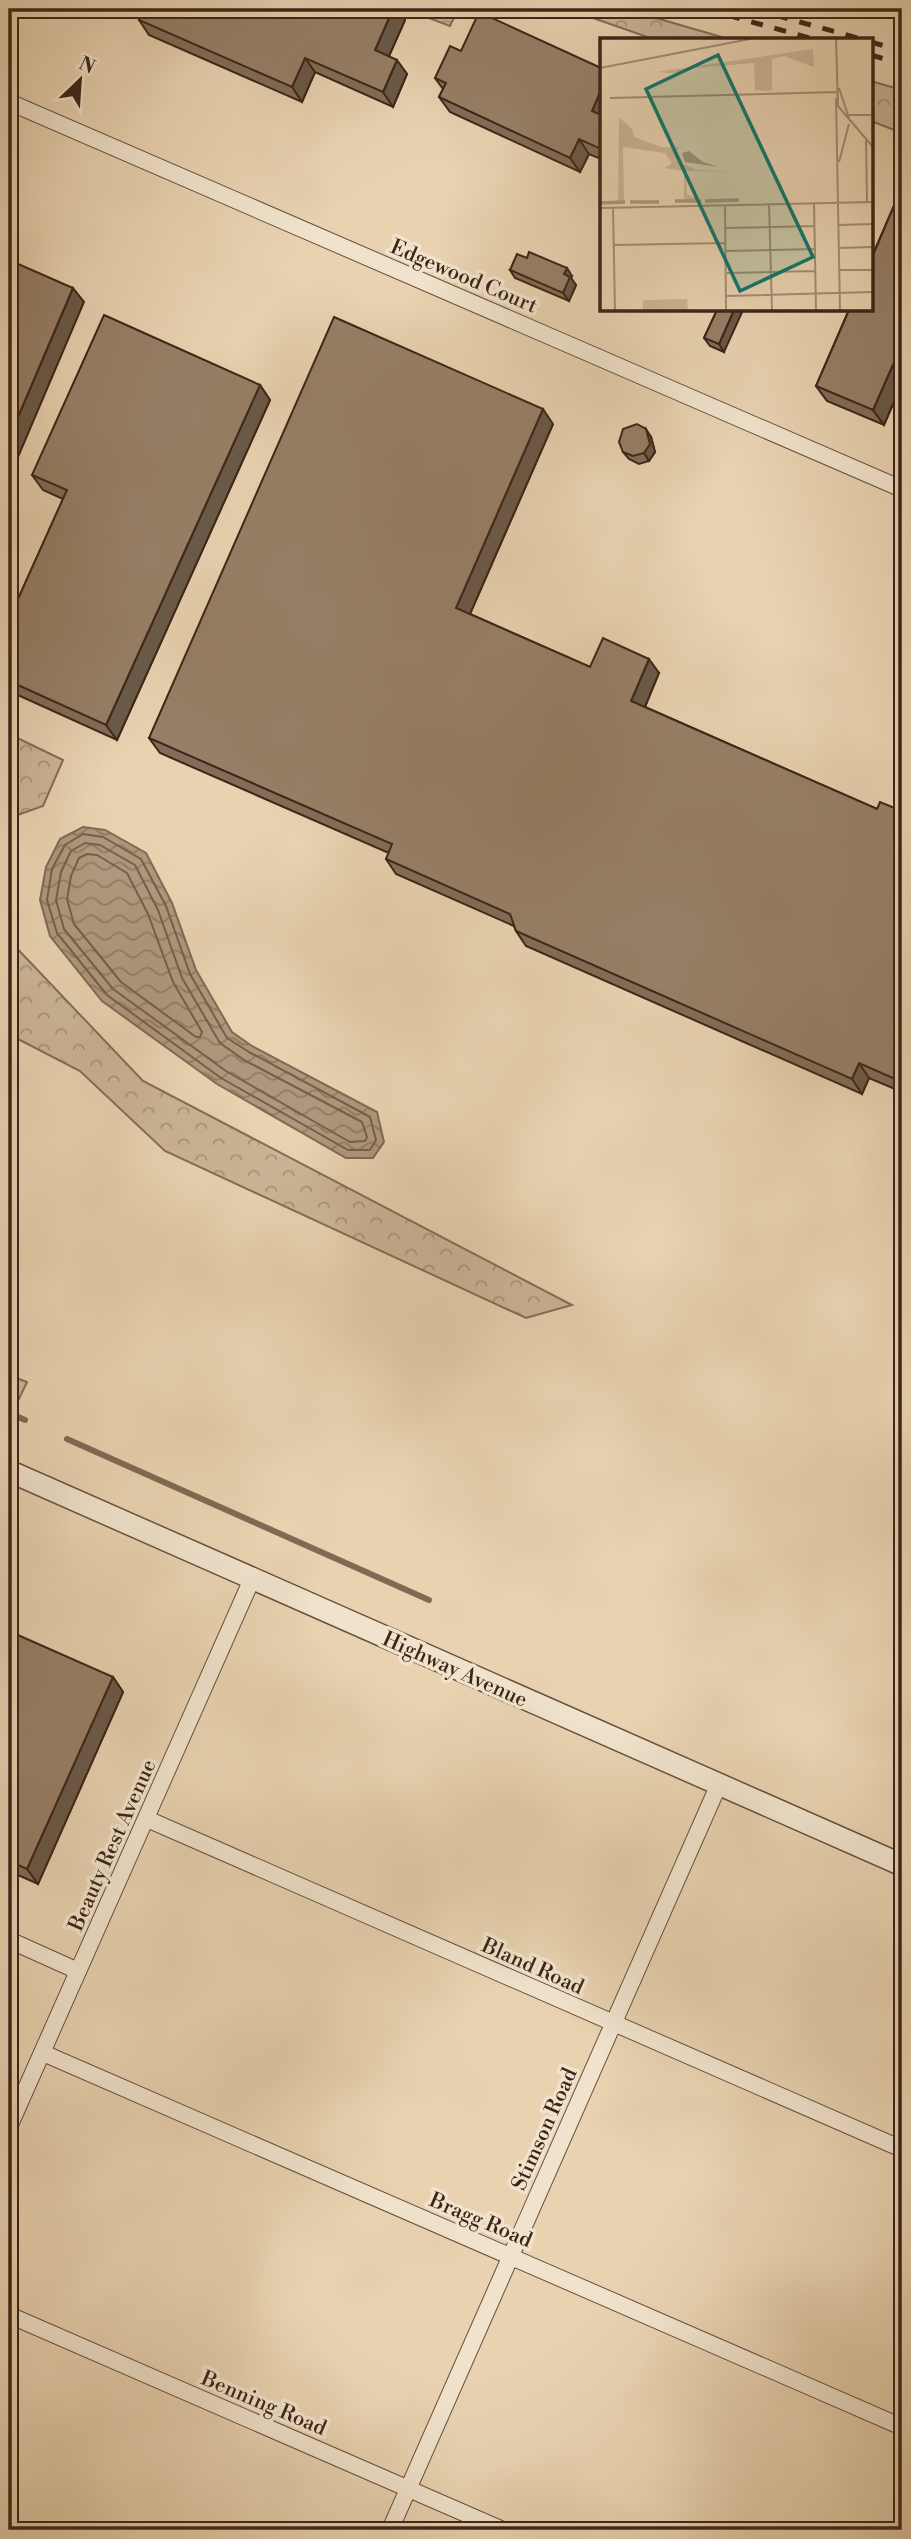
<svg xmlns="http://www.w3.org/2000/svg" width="911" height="2539" viewBox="0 0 911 2539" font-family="'Libre Bodoni',serif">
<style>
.forest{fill:url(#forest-crowns);stroke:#846d56;stroke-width:2}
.water{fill:url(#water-waves);stroke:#816954;stroke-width:2}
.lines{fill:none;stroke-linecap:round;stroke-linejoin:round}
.shore{stroke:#765e4a;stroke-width:2}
.stream{stroke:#816954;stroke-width:6}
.minor-casing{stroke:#68503d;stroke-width:18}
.tertiary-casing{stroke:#68503d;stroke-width:24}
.minor{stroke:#f0e2cc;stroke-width:16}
.tertiary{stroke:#f0e2cc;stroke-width:21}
.rail{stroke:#3d2517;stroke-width:5;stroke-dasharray:12 12;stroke-linecap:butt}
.wall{fill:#816d59;stroke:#3d2517;stroke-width:2}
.shaded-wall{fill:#695948;stroke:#3d2517;stroke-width:2}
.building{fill:#967f67;stroke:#3d2517;stroke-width:2}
.labels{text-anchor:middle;stroke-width:7;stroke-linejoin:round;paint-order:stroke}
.street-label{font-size:21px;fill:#3d2517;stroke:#f0e2cc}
.inset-river{fill:none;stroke:#ae977c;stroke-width:3.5}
.inset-road{fill:none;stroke:#a48d73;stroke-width:2}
.view{fill:#0f766e;fill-opacity:0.15;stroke:#0f766e;stroke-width:3.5}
.inset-edge{fill:none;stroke:#3d2517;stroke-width:3.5}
</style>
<defs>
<pattern id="forest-crowns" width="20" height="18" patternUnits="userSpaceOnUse" patternTransform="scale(1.75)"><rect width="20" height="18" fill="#cbb596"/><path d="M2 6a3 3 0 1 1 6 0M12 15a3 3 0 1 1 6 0" fill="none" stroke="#a69379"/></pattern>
<pattern id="water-waves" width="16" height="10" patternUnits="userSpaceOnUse" patternTransform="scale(1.75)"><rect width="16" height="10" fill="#ae977c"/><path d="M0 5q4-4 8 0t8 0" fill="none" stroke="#8f7b65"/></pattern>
</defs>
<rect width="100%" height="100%" fill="#e8d2b0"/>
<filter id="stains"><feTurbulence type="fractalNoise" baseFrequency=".00286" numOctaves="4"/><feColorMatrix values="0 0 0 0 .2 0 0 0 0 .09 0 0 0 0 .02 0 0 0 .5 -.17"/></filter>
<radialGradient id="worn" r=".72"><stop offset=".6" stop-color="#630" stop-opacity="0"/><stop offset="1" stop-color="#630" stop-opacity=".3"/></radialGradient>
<g class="forest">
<path d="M405 9H458L450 26Z"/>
<path d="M567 9H625L732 40H656Z"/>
<path d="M871 81 902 90V133L871 121Z"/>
<path d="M9 734 63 760 43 806 9 818Z"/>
<path d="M9 940 143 1081 572 1305 526 1318 165 1151 80 1071 18 1039 9 1060Z"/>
<path d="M9 1375 27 1382 18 1401 9 1397Z"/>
</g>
<path class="water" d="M83 827 105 830 146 853 172 903 196 970 232 1032 252 1046 377 1112 384 1142 373 1158H346L217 1084 102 1001 50 936 40 900 46 867 60 839Z"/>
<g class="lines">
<g class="shore">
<path d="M83 834 103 837 141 859 166 906 190 974 227 1038 249 1052 370 1117 376 1140 370 1150H348L221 1078 107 995 57 933 47 900 52 869 65 845Z"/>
<path d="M85 843 100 845 135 865 158 910 182 978 220 1043 244 1060 362 1122 367 1137 365 1141 350 1142 226 1071 113 989 64 929 56 900 61 872 71 851Z"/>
<path d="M87 854 97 855 127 873 148 914 173 982 202 1032 200 1037H196L121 982 74 924 67 899 71 876 79 858Z"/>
</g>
<g class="stream">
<path d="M9 1413 25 1420"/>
<path d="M67 1439 429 1600"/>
</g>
<g class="minor-casing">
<g id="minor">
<path d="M9 102 902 489"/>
<path d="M147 1819 902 2149"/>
<path d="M9 1940 78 1971"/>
<path d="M43 2053 902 2427"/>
<path d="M9 2127 252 1579"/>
<path d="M9 2315 503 2530"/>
<path d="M390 2530 719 1784"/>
</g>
</g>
<g class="tertiary-casing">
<path id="tertiary" d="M9 1471 902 1865"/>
</g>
<use href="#minor" class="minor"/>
<use href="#tertiary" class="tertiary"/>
<g class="rail">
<path d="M705 9 817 40"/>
<path d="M753 9 865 40"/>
<path d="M871 42 902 51"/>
<path d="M871 55 902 64"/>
</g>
</g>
<g class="wall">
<path d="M144 9H397L405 20 389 56 407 74 393 107 315 72 302 102 149 35 139 20Z"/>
<path d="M461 51 601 68V159L589 154 580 172 450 112 439 97 443 89 435 78Z"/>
<path d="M902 187V383L884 425 827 401 816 386Z"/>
<path d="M510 270 572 276 571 278 576 285 569 301 515 278Z"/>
<path d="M717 310 724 352 710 346 704 338Z"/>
<path d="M260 385 270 400 117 740 9 691V619L63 499 43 490 32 475Z"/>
<path d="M553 424 470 614 590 667 659 673 645 707 877 809 902 811V1092L869 1078 862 1094 526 946 516 931 514 926 396 874 386 859 389 853 160 753 149 738Z"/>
<path d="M651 437 655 452 649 461 639 464 629 459 623 452Z"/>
<path d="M9 1637 113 1677 123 1692 38 1884 9 1871Z"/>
</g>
<g class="shaded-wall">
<path d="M393 9H397L405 20 385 65 375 50Z"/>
<path d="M305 58 315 72 302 102 292 87Z"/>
<path d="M397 60 407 74 393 107 383 92Z"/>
<path d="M601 90V125L592 111Z"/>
<path d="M579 139 589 154 580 172 570 158Z"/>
<path d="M567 268 572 276 571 278 576 285 569 301 563 293 564 274Z"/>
<path d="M73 288 84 302 9 478V438Z"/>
<path d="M734 310H743L724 352 719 344Z"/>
<path d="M899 351 902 356V383L884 425 873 410Z"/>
<path d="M260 385 270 400 117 740 106 725Z"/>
<path d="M543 409 553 424 466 623 456 608Z"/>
<path d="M646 429 651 437 655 452 649 461 644 453Z"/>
<path d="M649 659 659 673 641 716 631 701Z"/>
<path d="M859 1063 869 1078 862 1094 852 1079Z"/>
<path d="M113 1677 123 1692 38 1884 27 1869Z"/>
</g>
<g class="building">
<path d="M144 9H393L375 50 397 60 383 92 305 58 292 87 139 20Z"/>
<path d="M479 12 601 68V90L592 111 601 115V149L579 139 570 158 439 97 446 83 435 78 450 46 461 51Z"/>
<path d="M902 187V353L899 351 873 410 816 386 849 310H871V260Z"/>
<path d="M529 252 567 268 564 274 570 277 563 293 510 270 517 254 527 258Z"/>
<path d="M9 260 73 288 9 438Z"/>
<path d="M717 310H734L719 344 704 338Z"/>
<path d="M104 315 260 385 106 725 9 681V619L67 490 32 475Z"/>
<path d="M334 317 543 409 456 608 590 667 603 638 649 659 631 701 877 809 880 802 902 811V1082L859 1063 852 1079 516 931 510 914 386 859 392 844 149 738Z"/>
<path d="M637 424 646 429 650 444 644 453 633 456 623 452 619 442 623 429Z"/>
<path d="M11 1632 113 1677 27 1869 9 1861V1637Z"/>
</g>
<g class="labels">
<g class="street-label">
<text transform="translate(464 276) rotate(23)" y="7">Edgewood Court</text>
<text transform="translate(455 1669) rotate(24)" y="7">Highway Avenue</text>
<text transform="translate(112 1845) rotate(-66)" y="7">Beauty Rest Avenue</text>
<text transform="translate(533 1966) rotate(24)" y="7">Bland Road</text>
<text transform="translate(544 2129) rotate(-66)" y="7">Stimson Road</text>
<text transform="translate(481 2220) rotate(23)" y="7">Bragg Road</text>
<text transform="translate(264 2403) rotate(23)" y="7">Benning Road</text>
</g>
</g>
<g transform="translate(600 38)">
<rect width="273" height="273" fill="#e8d2b0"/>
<path d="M213 11 214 29 184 18 172 21V52L165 53 155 52 154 25 83 31V36L57 34ZM19 79 32 91 34 99 61 109H79L75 117 80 125 97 132 140 134 86 133 87 156 99 162H84V133L65 130 72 125 65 115 23 109 24 163H18ZM87 261 88 272H43V262Z" fill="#cbb596"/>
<path d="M89 113 103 124 119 129 85 124 82 115Z" fill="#ae977c"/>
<path class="inset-river" d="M75 163H101M105 163 139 162M30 164H59M0 165 25 164"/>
<path class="inset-road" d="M236 1 238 68 273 109M0 30 150 1M239 50 250 83M10 60 237 54M236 60 240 272M247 77H273M266 102 267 164M239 124 249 86M214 165 216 272M169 166 172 272M125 167 126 272M13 169 15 272M0 170 273 164M239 187 273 186M126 190 215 188M14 207 125 205M239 210 273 209M126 213 215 211M240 232H273M127 235 215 233M126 258 273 254"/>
<path class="view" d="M118 17 213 219 140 253 46 51Z"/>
<rect width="273" height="273" class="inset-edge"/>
</g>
<rect width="911" height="2539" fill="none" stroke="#e8d2b0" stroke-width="35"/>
<rect x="10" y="10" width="890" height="2518" fill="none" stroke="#3d2517" stroke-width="3.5"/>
<rect x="18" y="18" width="876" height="2504" fill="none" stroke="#3d2517" stroke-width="2"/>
<g transform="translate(80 80) rotate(25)" stroke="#f0e2cc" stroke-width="5" paint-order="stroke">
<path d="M0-5L12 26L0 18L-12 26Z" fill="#3d2517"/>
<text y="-10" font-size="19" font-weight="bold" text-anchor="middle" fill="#3d2517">N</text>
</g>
<rect width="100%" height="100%" filter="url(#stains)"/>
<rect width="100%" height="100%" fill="url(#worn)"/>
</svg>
